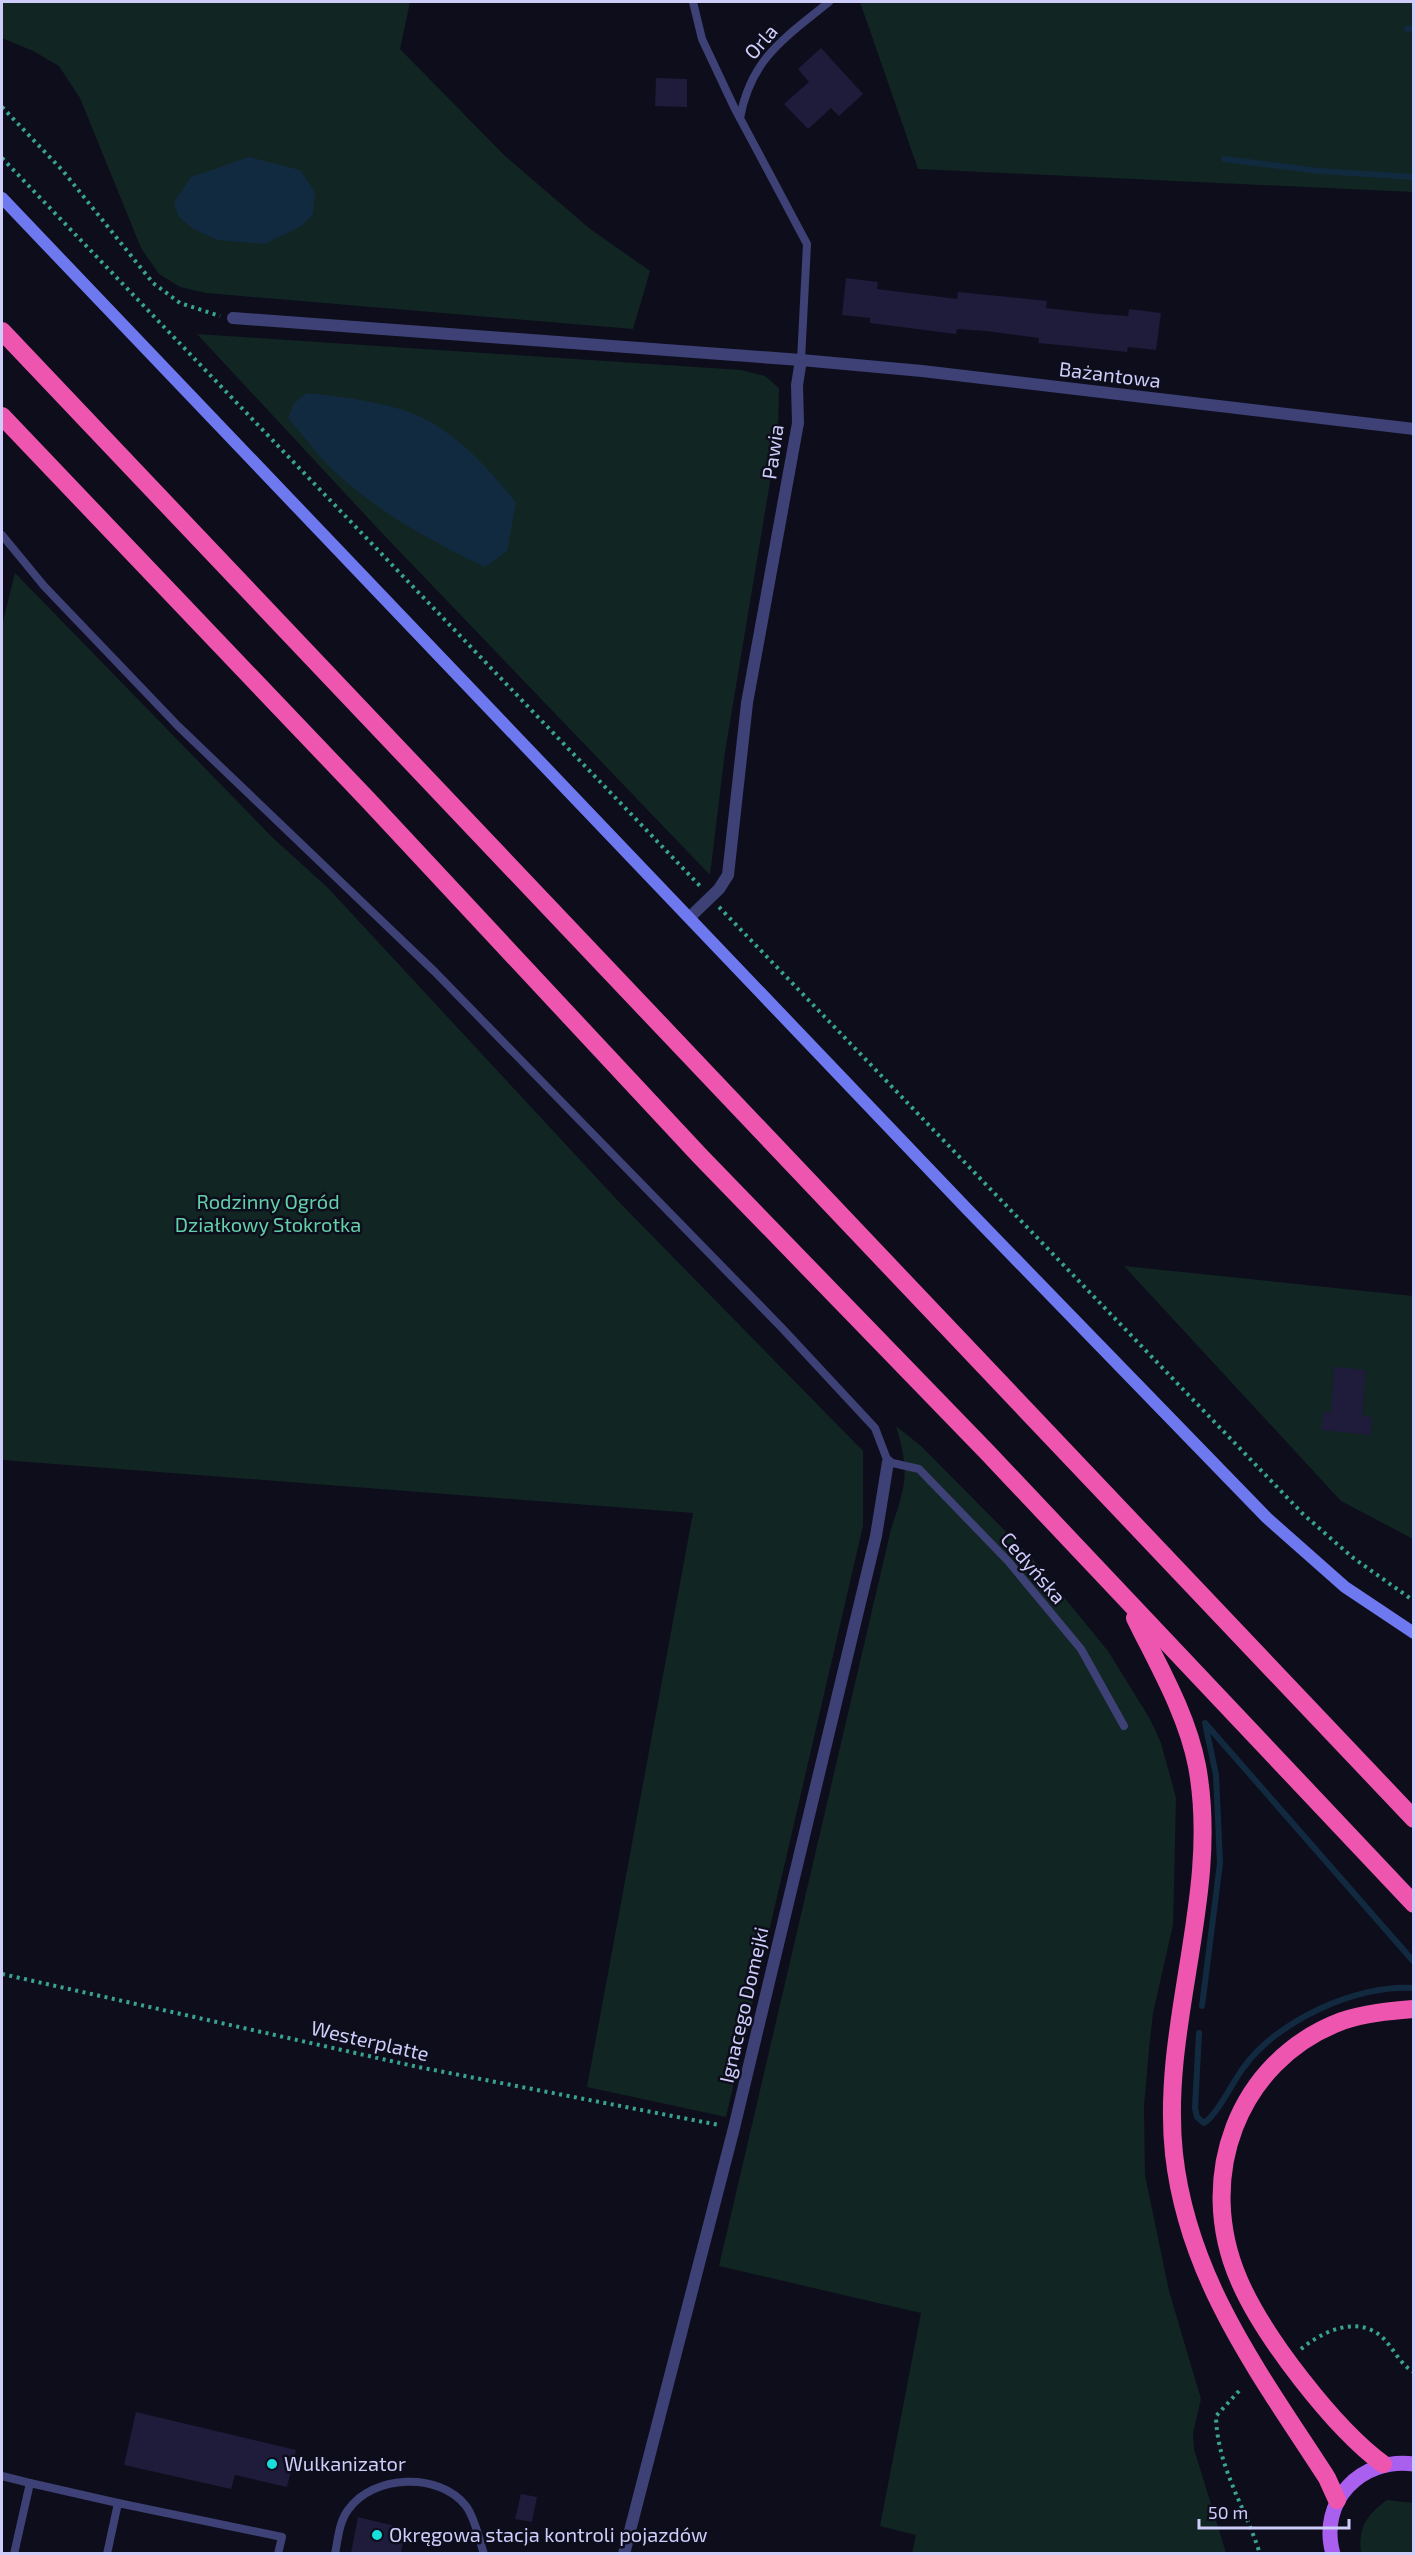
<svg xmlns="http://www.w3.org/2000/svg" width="1415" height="2555" viewBox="0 0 1415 2555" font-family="'Exo 2',sans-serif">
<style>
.green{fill:#112522}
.water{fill:#122a40}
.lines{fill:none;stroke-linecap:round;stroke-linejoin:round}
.stream{stroke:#122a40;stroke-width:6}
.building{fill:#1e1b3b}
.path{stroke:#39a391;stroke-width:4;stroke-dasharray:3 4.5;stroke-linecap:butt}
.service{stroke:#3d4176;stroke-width:8}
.minor{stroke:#3d4176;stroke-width:12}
.secondary{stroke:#6e79f0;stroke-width:12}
.primary{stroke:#aa60ef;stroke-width:15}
.motorway{stroke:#ee55af;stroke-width:18}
.poi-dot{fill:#17dddb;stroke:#0e0d1c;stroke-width:2}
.labels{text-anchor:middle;stroke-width:5;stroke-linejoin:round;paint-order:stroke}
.street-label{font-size:20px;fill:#cecdfa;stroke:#0e0d1c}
.park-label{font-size:20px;fill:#62d1a9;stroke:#0e0d1c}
.poi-label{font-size:20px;fill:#cecdfa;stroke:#0e0d1c;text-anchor:start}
</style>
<rect width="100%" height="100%" fill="#0e0d1c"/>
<g class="green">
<path d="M2 2H410L400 49 505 156 589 228 650 271 633 329 206 293 180 287 159 274 141 248 80 98 59 66 33 51 2 38Z"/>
<path d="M860 2H1413V192L918 169Z"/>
<path d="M197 334 741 370 765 376 779 388 778 434 725 752 710 875 381 532Z"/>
<path d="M15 573 273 838 328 888 620 1203 863 1451V1526L726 2117 587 2087 693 1513 2 1460V625Z"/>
<path d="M1124 1266 1413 1296V1539L1341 1501Z"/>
<path d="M896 1426 921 1446 1032 1558 1108 1651 1150 1719 1161 1743 1176 1798 1173 1925 1153 2013 1149 2049 1144 2106 1145 2175 1169 2291 1201 2399 1193 2433 1194 2449 1226 2553H912L916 2535 880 2526 921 2313 719 2266 891 1529C906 1484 910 1473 896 1426Z"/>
<path d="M1387 2500 1413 2503V2553H1361C1358 2528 1366 2515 1387 2500Z"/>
</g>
<g class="water">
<path d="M249 157 300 170 315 192 313 214 302 226 264 244 218 240 193 229 178 216 174 202 191 177Z"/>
<path d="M307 393C342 397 398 403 429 421 464 441 492 472 516 503L507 551 485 567C431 541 377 512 333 470 317 455 303 435 288 418L294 403Z"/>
</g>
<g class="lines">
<g class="stream">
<path d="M1407 29 1414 28"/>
<path d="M1224 159 1319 171 1414 177"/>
<path d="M1202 2006 1220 1863 1216 1775 1205 1723 1414 1962"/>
<path d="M1199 2033 1195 2108 1197 2117 1204 2123C1218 2114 1233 2081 1244 2067 1277 2021 1357 1984 1414 1988"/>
</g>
</g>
<g class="building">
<path d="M821 48 863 94 839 116 831 108 808 129 784 104 809 82 798 69Z"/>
<path d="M656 78 687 79V107L655 106Z"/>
<path d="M846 278 878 282 877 289 957 299 958 292 1047 301 1046 308 1099 314 1128 316 1129 309 1161 313 1156 350 1128 347 1127 352 1070 346 1038 343 1039 338 986 331 957 329 956 334 870 323V318L842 315Z"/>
<path d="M1334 1367 1366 1370 1362 1416 1372 1417 1371 1435 1321 1430 1323 1412 1331 1413Z"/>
<path d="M136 2412 296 2450 287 2487 235 2475 231 2489 124 2465Z"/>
<path d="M521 2494 537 2497 532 2522 515 2519Z"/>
<path d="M358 2517 395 2526 393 2534 404 2536 401 2553H351Z"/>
</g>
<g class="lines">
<g class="path">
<path d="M2 107 63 171 153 283 180 303 220 316"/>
<path d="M2 158 700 886"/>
<path d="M719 907 1303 1514 1352 1557 1414 1601"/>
<path d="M2 1974 418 2067 719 2125"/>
<path d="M1301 2349C1323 2331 1357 2315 1382 2337 1393 2347 1400 2365 1414 2372"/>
<path d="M1239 2391 1216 2416C1217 2467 1245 2506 1260 2554"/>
</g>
<g class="service">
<path d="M693 2 702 39 734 107 807 244 801 360"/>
<path d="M740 118C751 58 785 38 829 2"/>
<path d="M2 535 44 586 178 726 435 972 782 1328 875 1428 888 1462 919 1469 1008 1561 1081 1649 1124 1726"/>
<path d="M2 2476 30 2483"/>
<path d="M14 2554 30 2483 118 2503"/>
<path d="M107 2554 118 2503 282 2537 278 2554"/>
<path d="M335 2554C338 2539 339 2522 348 2510 373 2474 440 2472 466 2506 475 2518 479 2539 484 2554"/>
</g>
<g class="minor">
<path d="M233 318 801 360 922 371 1414 429"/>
<path d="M690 917 719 889 728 875 747 703 798 423 797 385 801 360"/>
<path d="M624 2554 734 2128 876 1536 888 1462"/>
</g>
<path class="secondary" d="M2 198 967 1209 1267 1518 1345 1587 1414 1633"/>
<path class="primary" d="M1333 2554C1318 2501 1361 2457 1414 2464"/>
<g class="motorway">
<path d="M2 331 1414 1819"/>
<path d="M2 416 369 801 700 1156 987 1452 1414 1904"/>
<path d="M1135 1618C1158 1665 1187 1714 1197 1766 1221 1895 1160 2024 1174 2154 1188 2280 1260 2374 1327 2478L1337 2500"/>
<path d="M1383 2464C1334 2428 1263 2336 1239 2280 1195 2179 1236 2061 1342 2021 1365 2013 1390 2011 1414 2009"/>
</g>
</g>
<g class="poi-dot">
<circle cx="272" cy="2464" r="6"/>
<circle cx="377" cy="2535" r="6"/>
</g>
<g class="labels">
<g class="street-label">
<text transform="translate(761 42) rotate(-49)" y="7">Orla</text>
<text transform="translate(1110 375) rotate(7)" y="7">Bażantowa</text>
<text transform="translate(773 452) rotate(-82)" y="7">Pawia</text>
<text transform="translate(1033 1568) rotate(49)" y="7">Cedyńska</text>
<text transform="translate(744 2005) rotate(-77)" y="7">Ignacego Domejki</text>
<text transform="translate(370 2041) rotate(13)" y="7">Westerplatte</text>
</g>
<g class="park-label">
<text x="268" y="1209">Rodzinny Ogród<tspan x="268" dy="23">Działkowy Stokrotka</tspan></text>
</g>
<g class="poi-label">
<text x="284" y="2471">Wulkanizator</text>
<text x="389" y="2542">Okręgowa stacja kontroli pojazdów</text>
</g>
</g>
<rect width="1415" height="2555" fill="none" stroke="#cecdfa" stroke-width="6"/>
<path d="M1199 2519v9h150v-9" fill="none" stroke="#cecdfa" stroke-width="3"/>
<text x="1208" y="2519" font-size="18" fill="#cecdfa" stroke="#0e0d1c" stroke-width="4.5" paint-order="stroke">50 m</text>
</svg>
